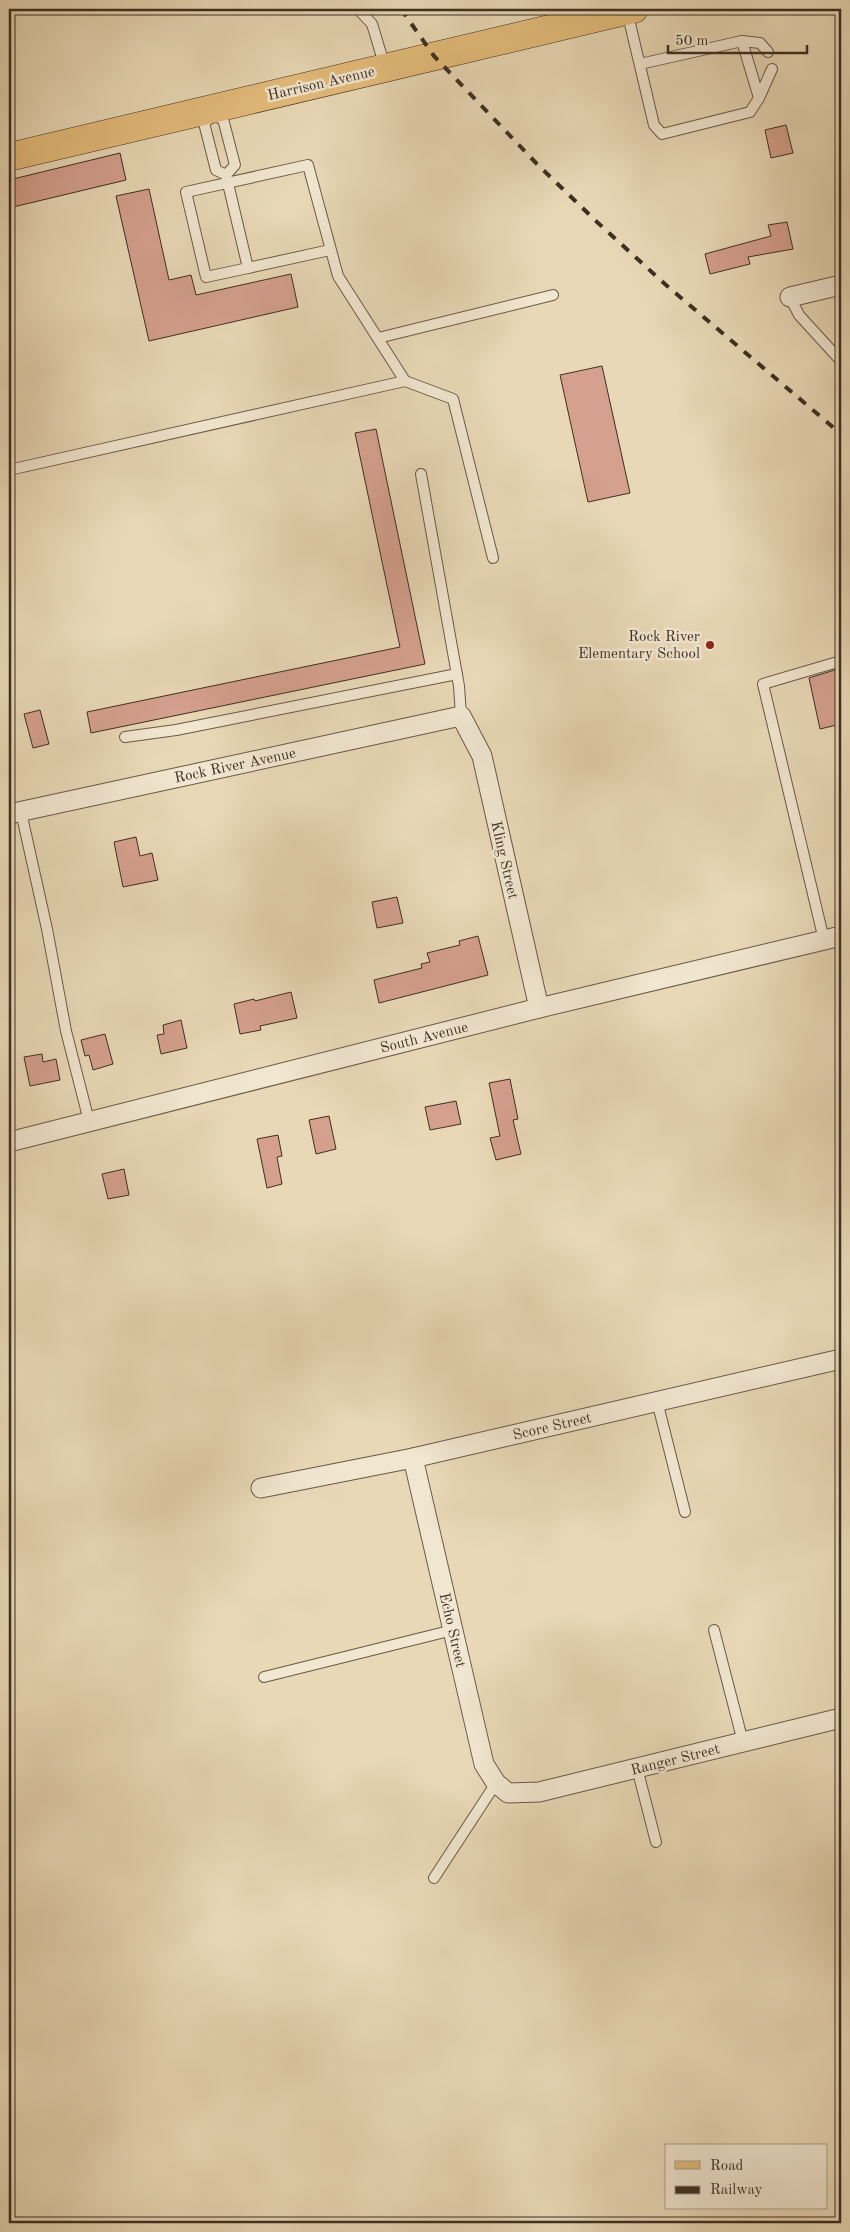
<svg xmlns="http://www.w3.org/2000/svg" width="850" height="2232" viewBox="0 0 850 2232" font-family="'Old Standard TT',serif">
<style>
.building{fill:#d5a08e;stroke:#3e2f23}
.lines{fill:none;stroke-linecap:round;stroke-linejoin:round}
.service-casing{stroke:#695948;stroke-width:12}
.minor-casing{stroke:#695948;stroke-width:21}
.primary-casing{stroke:#3e2f23;stroke-width:29}
.service{stroke:#f1e6d0;stroke-width:10}
.minor{stroke:#f1e6d0;stroke-width:19}
.primary{stroke:#e4bc7b;stroke-width:28}
.rail{stroke:#3e2f23;stroke-width:4;stroke-dasharray:9 9;stroke-linecap:butt}
.poi-dot{fill:#8f2418;stroke:#f1e6d0;stroke-width:2}
.labels{text-anchor:middle;stroke-width:5;stroke-linejoin:round;paint-order:stroke}
.street-label{font-size:15px;fill:#3e2f23;stroke:#f1e6d0}
.poi-label{font-size:15px;fill:#3e2f23;stroke:#f1e6d0;text-anchor:end}
</style>
<rect width="100%" height="100%" fill="#e9d8b6"/>
<filter id="stains"><feTurbulence type="fractalNoise" baseFrequency=".004" numOctaves="4"/><feColorMatrix values="0 0 0 0 .2 0 0 0 0 .09 0 0 0 0 .02 0 0 0 .5 -.17"/></filter>
<radialGradient id="worn" r=".72"><stop offset=".6" stop-color="#630" stop-opacity="0"/><stop offset="1" stop-color="#630" stop-opacity=".3"/></radialGradient>
<g class="building">
<path d="M786 125 793 153 771 158 765 130Z"/>
<path d="M120 153 126 180 9 208V180Z"/>
<path d="M149 189 169 280 191 275 196 295 291 274 298 307 149 341 116 196Z"/>
<path d="M787 222 793 249 748 257 750 264 710 274 705 254 771 236 768 225Z"/>
<path d="M602 366 630 493 588 502 560 375Z"/>
<path d="M376 429 425 664 91 733 87 712 400 647 355 433Z"/>
<path d="M841 668V724L820 729 809 678Z"/>
<path d="M40 710 49 744 33 748 24 714Z"/>
<path d="M136 837 140 856 152 853 158 880 123 887 114 842Z"/>
<path d="M397 897 403 923 377 928 372 902Z"/>
<path d="M478 936 488 975 379 1003 374 980 422 968 421 964 430 962 427 953 460 945 459 941Z"/>
<path d="M291 992 297 1018 260 1026 261 1030 240 1034 234 1004 254 999 255 1001Z"/>
<path d="M181 1020 187 1048 161 1054 157 1035 164 1034 163 1025Z"/>
<path d="M105 1034 113 1064 93 1070 89 1055 85 1056 81 1040Z"/>
<path d="M42 1054 43 1062 56 1059 60 1080 30 1086 24 1057Z"/>
<path d="M510 1079 518 1119 513 1120 521 1154 496 1160 490 1138 500 1136 489 1083Z"/>
<path d="M456 1101 461 1124 430 1130 425 1107Z"/>
<path d="M329 1116 336 1149 316 1154 309 1120Z"/>
<path d="M278 1135 282 1156 277 1157 282 1184 267 1188 257 1139Z"/>
<path d="M124 1169 129 1195 108 1199 102 1174Z"/>
</g>
<g class="lines">
<g class="service-casing">
<g id="service">
<path d="M358 9 372 24 385 67"/>
<path d="M627 11 654 125 662 134 750 112 759 98 742 41 640 64"/>
<path d="M742 41 760 43 768 52"/>
<path d="M759 98 772 69"/>
<path d="M213 116 223 119 235 165 226 175"/>
<path d="M212 117 204 123 216 170 226 175 248 268 330 250"/>
<path d="M790 297 799 315 841 361"/>
<path d="M378 338 553 295"/>
<path d="M405 381 453 399 493 558"/>
<path d="M9 470 405 381 338 276 308 165 186 192 206 277 248 268"/>
<path d="M421 474 459 686 461 716"/>
<path d="M125 737 176 730 457 674"/>
<path d="M21 812 47 929 66 1031 89 1121"/>
<path d="M824 940 763 684 841 661"/>
<path d="M657 1401 685 1512"/>
<path d="M714 1630 743 1742"/>
<path d="M264 1677 453 1630"/>
<path d="M637 1768 656 1842"/>
<path d="M434 1878 496 1783"/>
</g>
</g>
<g class="minor-casing">
<g id="minor">
<path d="M790 297 841 285"/>
<path d="M9 814 461 716 482 756 539 1008"/>
<path d="M9 1142 539 1008 841 936"/>
<path d="M413 1458 484 1764 496 1783 508 1793 539 1792 841 1718"/>
<path d="M261 1488 413 1458 841 1359"/>
</g>
</g>
<g class="primary-casing">
<path id="primary" d="M9 157 634 9"/>
</g>
<use href="#service" class="service"/>
<use href="#minor" class="minor"/>
<use href="#primary" class="primary"/>
<path class="rail" d="M401 9 434 56 536 163 597 222 666 285 841 434"/>
</g>
<circle class="poi-dot" cx="710" cy="645" r="5"/>
<g class="labels">
<g class="street-label">
<text transform="translate(321 83) rotate(-13)" y="5">Harrison Avenue</text>
<text transform="translate(235 765) rotate(-12)" y="5">Rock River Avenue</text>
<text transform="translate(505 860) rotate(77)" y="5">Kling Street</text>
<text transform="translate(424 1037) rotate(-14)" y="5">South Avenue</text>
<text transform="translate(552 1426) rotate(-13)" y="5">Score Street</text>
<text transform="translate(453 1630) rotate(77)" y="5">Echo Street</text>
<text transform="translate(675 1759) rotate(-14)" y="5">Ranger Street</text>
</g>
<g class="poi-label">
<text x="700" y="641">Rock River<tspan x="700" dy="17">Elementary School</tspan></text>
</g>
</g>
<rect width="850" height="2232" fill="none" stroke="#e9d8b6" stroke-width="30"/>
<rect x="10" y="10" width="830" height="2212" fill="none" stroke="#3e2f23" stroke-width="2.5"/>
<rect x="15" y="15" width="820" height="2202" fill="none" stroke="#3e2f23"/>
<rect x="665" y="2144" width="162" height="65" fill="#f1e6d0" stroke="#a99d8b"/>
<rect x="675" y="2161" width="25" height="8" fill="#e4bc7b" stroke="#a99d8b"/>
<text x="710" y="2170" font-size="15" fill="#3e2f23">Road</text>
<rect x="675" y="2186" width="25" height="8" fill="#3e2f23" stroke="#a99d8b"/>
<text x="710" y="2194" font-size="15" fill="#3e2f23">Railway</text>
<path d="M668 45v8h139v-8" fill="none" stroke="#3e2f23" stroke-width="2.5"/>
<text x="675" y="45" font-size="15" fill="#3e2f23" stroke="#f1e6d0" stroke-width="4" paint-order="stroke">50 m</text>
<rect width="100%" height="100%" filter="url(#stains)"/>
<rect width="100%" height="100%" fill="url(#worn)"/>
</svg>
